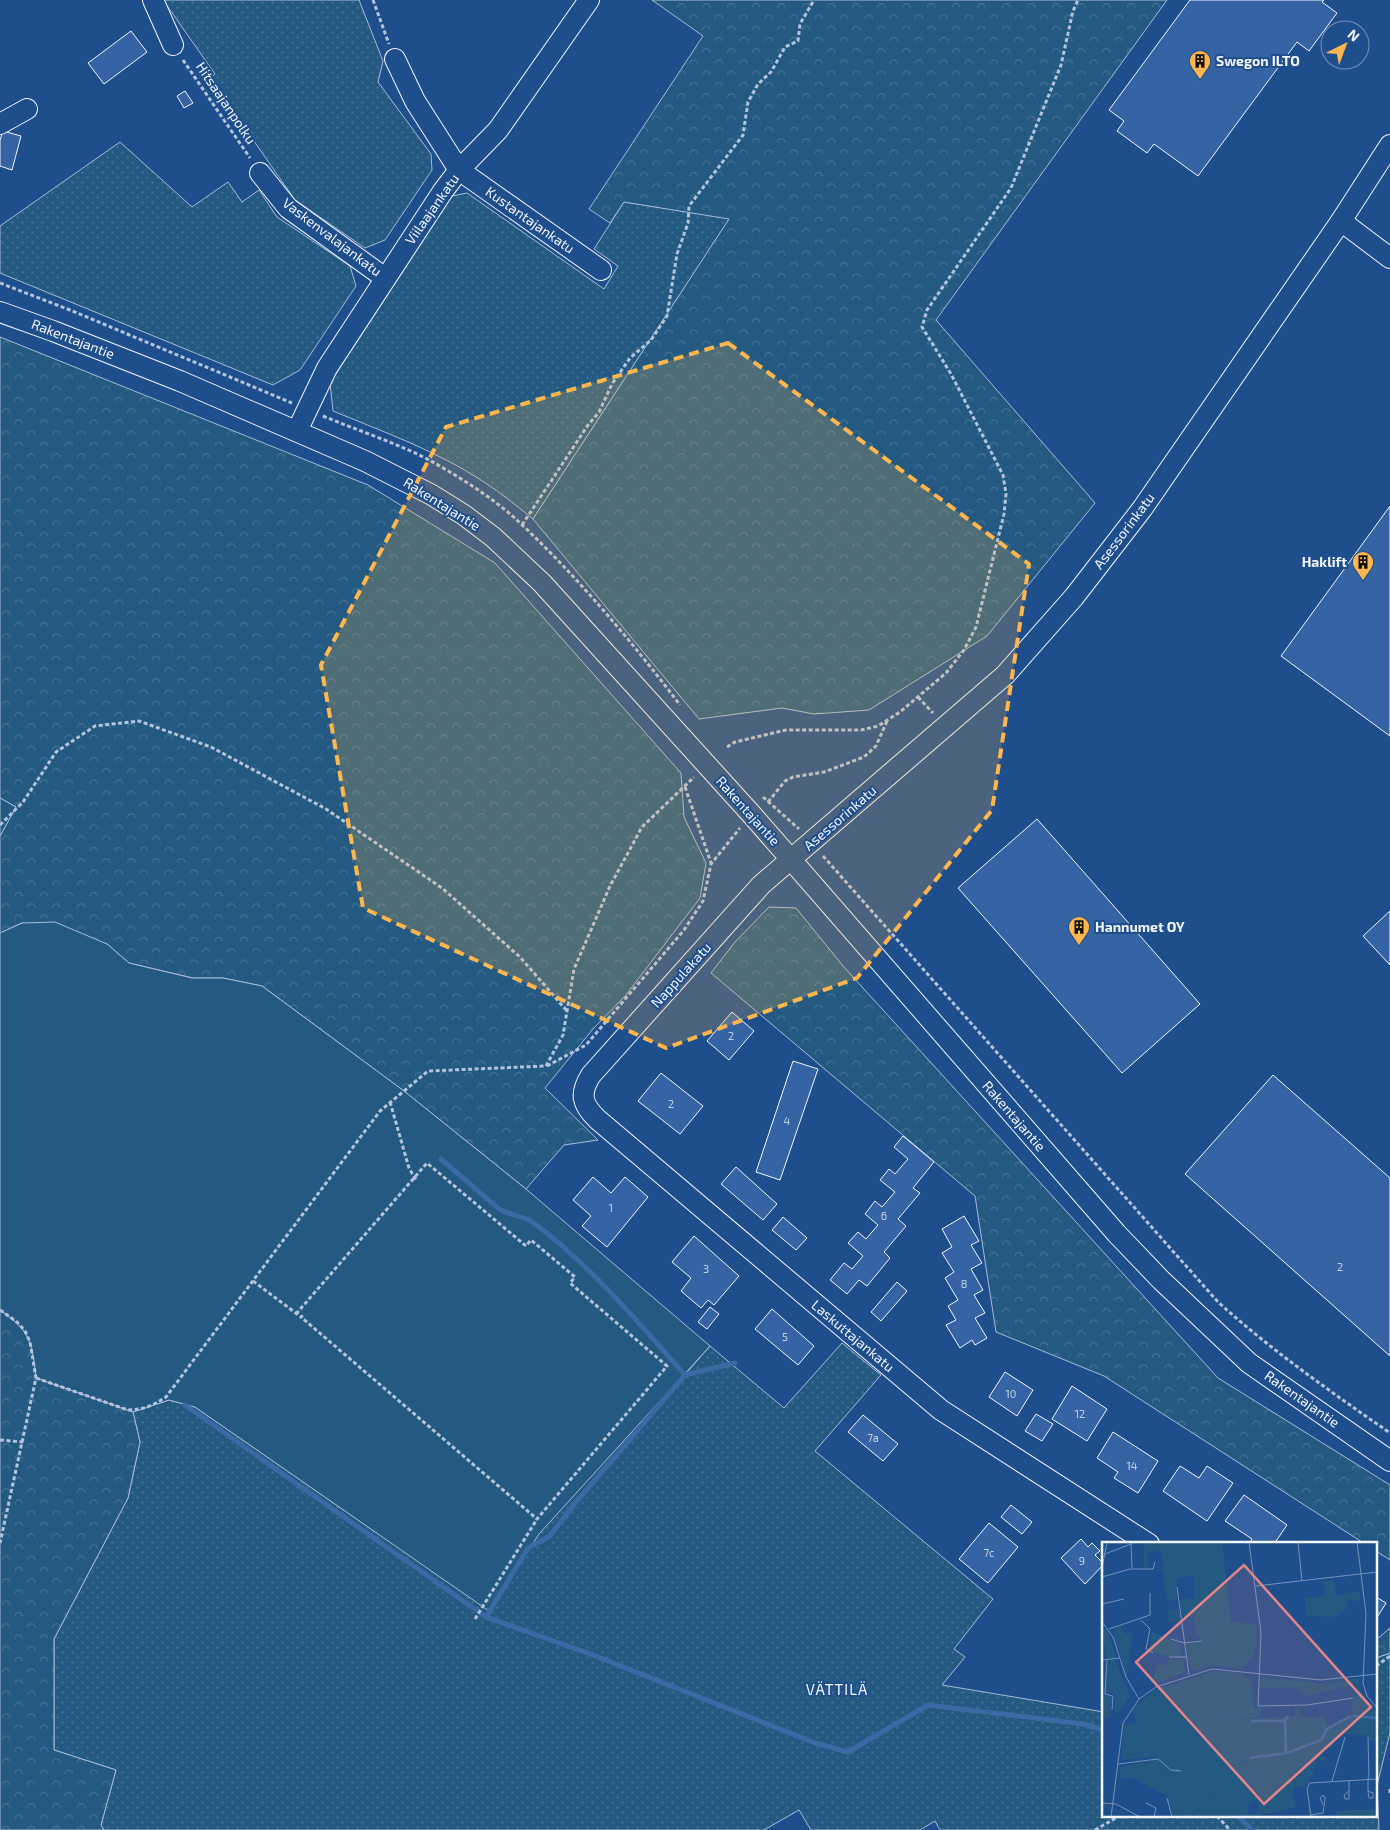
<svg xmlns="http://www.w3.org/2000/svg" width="1390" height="1830" viewBox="0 0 1390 1830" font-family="'Exo 2',sans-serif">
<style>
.grass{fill:url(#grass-dots);stroke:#a8bbd7}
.forest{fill:url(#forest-crowns);stroke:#a8bbd7}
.garden{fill:#245a82;stroke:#a8bbd7}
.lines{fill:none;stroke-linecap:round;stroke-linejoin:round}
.stream{stroke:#3b69a3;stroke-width:5}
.building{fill:#3563a3;stroke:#f2f6ff}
.minor-casing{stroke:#f2f6ff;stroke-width:22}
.path{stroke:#b3c4dc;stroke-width:3;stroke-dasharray:4 2.5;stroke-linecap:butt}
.minor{stroke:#1f4e8c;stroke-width:20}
.marked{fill:#ffb74d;fill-opacity:0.2;stroke:#ffb74d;stroke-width:4;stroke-dasharray:10 6;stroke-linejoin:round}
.labels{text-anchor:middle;stroke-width:4;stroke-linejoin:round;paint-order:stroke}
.number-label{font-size:11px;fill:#c3d1e8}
.poi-label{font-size:14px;font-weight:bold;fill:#f2f6ff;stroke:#1f4e8c;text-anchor:start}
.street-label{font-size:14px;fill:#f2f6ff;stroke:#1f4e8c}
.neighbourhood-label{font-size:15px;letter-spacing:1px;fill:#f2f6ff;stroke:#1f4e8c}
.inset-river{fill:none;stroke:#3b69a3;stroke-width:2.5}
.inset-road{fill:none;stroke:#7391ba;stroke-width:1}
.view{fill:#e38589;fill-opacity:0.15;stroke:#e38589;stroke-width:2.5}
.inset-edge{fill:none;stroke:#f2f6ff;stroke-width:2.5}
</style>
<defs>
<pattern id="grass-dots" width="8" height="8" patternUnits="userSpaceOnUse" patternTransform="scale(1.25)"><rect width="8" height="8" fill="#245a82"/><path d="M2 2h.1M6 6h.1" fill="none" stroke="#447295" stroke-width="1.8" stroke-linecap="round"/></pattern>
<pattern id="forest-crowns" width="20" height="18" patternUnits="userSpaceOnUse" patternTransform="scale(1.25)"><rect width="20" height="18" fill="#245a82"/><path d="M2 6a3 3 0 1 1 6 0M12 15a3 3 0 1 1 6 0" fill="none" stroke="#447295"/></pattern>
</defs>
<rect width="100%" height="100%" fill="#1f4e8c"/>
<g class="grass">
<path d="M163 0H359L383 61 378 82 431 154 432 170 385 240 365 248 295 200 210 78 215 74Z"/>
<path d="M120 142 192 207 228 182 242 202 259 190 277 217 350 266 356 286 300 370 273 385 0 273V226Z"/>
<path d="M467 193 604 289 618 266 594 249 624 202 730 218 533 519C517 506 501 493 484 482 437 451 384 432 333 411L330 383 452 196Z"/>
<path d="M842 1343 881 1375 815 1451 993 1599 954 1649 965 1657 942 1685 1104 1712V1816H1376V1658L1390 1653V1733L1377 1785 1379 1830H940L935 1821 920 1830H811L799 1810 764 1830H104L101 1825 116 1770 54 1750V1639L128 1498 140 1442 133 1412 169 1400 195 1407 377 1533 689 1370 710 1346 784 1408Z"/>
</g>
<g class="forest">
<path d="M652 0H1167L936 320 1095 503 987 636 869 710 814 714 782 708 699 719 533 519 729 219 624 202 610 223 589 209 703 36Z"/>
<path d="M0 337 368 485 495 563 681 773 684 817 706 863 700 898 626 995 593 1029 545 1088 598 1140 564 1145 526 1189 404 1091 262 986 223 978H193L129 963 107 944 22 923 0 933V836L16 807 0 798Z"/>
<path d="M769 907 796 908 843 966 1218 1378 1390 1485V1560L1376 1551V1544H1365L1104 1376 996 1332 975 1196 711 973 735 942Z"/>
<path d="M0 1310C31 1331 32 1342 36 1378L133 1412 140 1442 128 1498 54 1639V1750L116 1770 101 1825 104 1830H0Z"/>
<path d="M1390 1628V1653L1376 1658V1640Z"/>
</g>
<g class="garden">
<path d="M0 798 16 807 0 836Z"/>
<path d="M55 922 107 944 129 963 192 978H223L262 986 404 1091 526 1189 710 1346 539 1534 489 1611 195 1407 169 1400 133 1412 36 1378C32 1342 31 1331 0 1310V933L22 923Z"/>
</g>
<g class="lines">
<g class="stream">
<path d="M441 1159 499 1209C511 1216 522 1215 534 1223 591 1266 638 1322 685 1375"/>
<path d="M185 1405 486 1617 593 1655 815 1743 848 1752 928 1705 1083 1724 1104 1730"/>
<path d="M486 1617 528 1548 550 1536 576 1502 685 1375 735 1363"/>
<path d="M1238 1816 1252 1830"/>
</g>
</g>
<g class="building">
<path d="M1190 0H1324L1322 2 1337 13 1309 51 1297 42 1198 176 1154 144 1147 153 1117 131 1124 121 1109 110Z"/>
<path d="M131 31 147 52 104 84 88 63Z"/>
<path d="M185 91 193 103 184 108 177 96Z"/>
<path d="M3 131 21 136 12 170 0 166V140Z"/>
<path d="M1390 506V736L1281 656Z"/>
<path d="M1037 819 1200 1004 1122 1073 958 888Z"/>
<path d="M1390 911V965L1363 936Z"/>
<path d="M732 1012 754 1031 729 1060 707 1041Z"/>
<path d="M793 1061 818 1069 780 1180 756 1172Z"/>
<path d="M661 1073 703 1106 680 1134 638 1101Z"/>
<path d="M1273 1075 1390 1178V1356L1185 1174Z"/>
<path d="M903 1136 934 1162 913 1188 920 1193 898 1219 906 1226 884 1252 890 1258 867 1286 859 1280 847 1294 830 1280 844 1263 852 1269 863 1256 848 1243 858 1232 866 1239 878 1225 865 1214 875 1201 882 1207 895 1192 880 1180 889 1169 895 1174 908 1159 894 1147Z"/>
<path d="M736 1167 777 1204 763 1220 721 1184Z"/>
<path d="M593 1177 611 1193 625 1177 648 1197 607 1247 582 1226 591 1216 573 1200Z"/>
<path d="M964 1216 979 1241 971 1245 982 1263 971 1269 983 1290 974 1295 985 1313 975 1318 987 1338 975 1345 972 1340 960 1348 946 1325 956 1320 948 1306 958 1300 945 1278 954 1272 942 1253 952 1247 942 1229Z"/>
<path d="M783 1217 807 1238 796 1250 772 1230Z"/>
<path d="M694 1236 739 1276 714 1305 708 1300 701 1308 681 1291 691 1278 672 1262Z"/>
<path d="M897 1282 907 1291 881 1321 871 1312Z"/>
<path d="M710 1307 719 1314 707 1329 698 1322Z"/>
<path d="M772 1309 814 1346 798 1365 755 1329Z"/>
<path d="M1005 1372 1033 1390 1017 1416 989 1397Z"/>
<path d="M1072 1386 1107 1409 1087 1441 1052 1419Z"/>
<path d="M1036 1414 1053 1424 1042 1441 1025 1431Z"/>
<path d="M863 1415 898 1444 883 1461 848 1432Z"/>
<path d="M1113 1432 1158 1461 1138 1493 1114 1478 1118 1472 1097 1458Z"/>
<path d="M1180 1466 1199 1478 1207 1466 1233 1483 1207 1521 1163 1491Z"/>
<path d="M1244 1495 1287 1525 1274 1544H1249L1252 1539 1225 1521Z"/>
<path d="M1011 1505 1032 1522 1022 1534 1001 1517Z"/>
<path d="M989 1523 1018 1547 988 1583 959 1559Z"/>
<path d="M1081 1539 1088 1547 1092 1543 1100 1551 1095 1555 1104 1564 1085 1584 1061 1558Z"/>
<path d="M1376 1597 1386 1603 1376 1619Z"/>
</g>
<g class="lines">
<g class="minor-casing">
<g id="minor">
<path d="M153 0 173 45"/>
<path d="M395 59 415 101 459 170 601 270"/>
<path d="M0 124 27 109"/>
<path d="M260 173 288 208 385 278"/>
<path d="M1341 221 1390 258"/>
<path d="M0 312 53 331 180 381 365 461 432 495 464 515 493 537 542 583 753 816 1117 1234 1161 1280 1249 1363 1390 1461"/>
<path d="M297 431 327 368 443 191 459 170 498 130 589 0"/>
<path d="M1149 1544 941 1410 597 1119C582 1104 579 1094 591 1075L761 885 1005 675 1074 597 1142 509 1341 221 1390 145"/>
</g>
</g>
<g class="path">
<path d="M373 0 389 44"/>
<path d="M183 60 250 158"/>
<path d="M0 283 70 310 292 403"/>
<path d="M323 416C356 430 400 444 431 461 461 478 493 498 518 521 576 575 633 643 680 705"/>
<path d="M522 525 588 425 599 412 612 384 630 358 651 340 667 316 677 254 688 223 689 206 743 135 748 102 758 84 771 72 785 47 798 41 800 24 814 0"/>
<path d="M918 697 933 713"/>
<path d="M727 747 735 742 786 730H861L878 726 900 712 946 673 964 650 976 627 1004 514 1006 494 1003 475 951 374 922 327 927 310 1011 188 1061 65 1073 11 1078 0"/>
<path d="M685 787 711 863"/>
<path d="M763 797 799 829"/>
<path d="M768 802 785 781 793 777 824 772 864 757 876 746 887 721"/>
<path d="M0 825 23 802 56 752 95 726 139 721 211 747 326 809 442 888 520 957 567 1011"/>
<path d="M823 856 1218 1302C1271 1350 1331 1392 1390 1433"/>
<path d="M547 1066 586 1045 684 930 703 901 711 864 740 828"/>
<path d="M390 1102 409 1168 416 1180"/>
<path d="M253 1281 301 1317 304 1314"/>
<path d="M0 1310 17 1322 25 1331 30 1342 36 1378 0 1543"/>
<path d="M296 1314 427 1163 526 1246 531 1240 575 1277 570 1283 667 1366 537 1519 301 1317"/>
<path d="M36 1378 128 1410C143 1410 154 1405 166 1397L380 1111 428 1071 546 1066 563 1035 574 969 610 886 642 827 694 777"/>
<path d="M0 1440 23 1442"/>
<path d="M475 1619 537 1519"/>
<path d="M1376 1666 1390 1656"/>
<path d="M1390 1789V1795"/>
<path d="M1217 1816 1230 1830"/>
<path d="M1095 1830 1119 1816"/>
</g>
<use href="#minor" class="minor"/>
</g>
<path class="marked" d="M728 343 1029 564 992 810 857 978 666 1048 363 908 321 665 446 427Z"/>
<defs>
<g id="building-pin" transform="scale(1.125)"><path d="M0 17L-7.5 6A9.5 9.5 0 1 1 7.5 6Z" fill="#ffb74d" stroke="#1f4e8c"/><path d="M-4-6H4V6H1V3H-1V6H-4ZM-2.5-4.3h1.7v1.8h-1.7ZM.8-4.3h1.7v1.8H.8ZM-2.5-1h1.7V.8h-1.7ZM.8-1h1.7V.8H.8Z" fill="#111"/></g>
</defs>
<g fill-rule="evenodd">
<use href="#building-pin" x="1200" y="61"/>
<use href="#building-pin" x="1363" y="562"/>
<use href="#building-pin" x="1079" y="927"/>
</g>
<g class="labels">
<g class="number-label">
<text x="731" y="1040">2</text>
<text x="671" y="1108">2</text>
<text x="787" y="1125">4</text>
<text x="611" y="1212">1</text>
<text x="884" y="1220">6</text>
<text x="1340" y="1271">2</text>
<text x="706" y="1273">3</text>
<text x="964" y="1288">8</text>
<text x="785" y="1341">5</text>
<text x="1011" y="1398">10</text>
<text x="1080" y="1418">12</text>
<text x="873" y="1442">7a</text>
<text x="1132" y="1470">14</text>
<text x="989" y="1557">7c</text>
<text x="1082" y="1565">9</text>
</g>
<g class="poi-label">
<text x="1216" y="66">Swegon ILTO</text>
<text x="1347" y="567" text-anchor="end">Haklift</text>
<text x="1095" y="932">Hannumet OY</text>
</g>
<g class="street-label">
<text transform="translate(226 103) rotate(56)" y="5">Hitsaajanpolku</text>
<text transform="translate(432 209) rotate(-55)" y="5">Viilaajankatu</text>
<text transform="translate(530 220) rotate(35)" y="5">Kustantajankatu</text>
<text transform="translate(332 237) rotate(37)" y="5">Vaskenvalajankatu</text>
<text transform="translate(73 339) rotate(21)" y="5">Rakentajantie</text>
<text transform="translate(442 504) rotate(32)" y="5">Rakentajantie</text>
<text transform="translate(1124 531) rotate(-53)" y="5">Asessorinkatu</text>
<text transform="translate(748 811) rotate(48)" y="5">Rakentajantie</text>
<text transform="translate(840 818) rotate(-41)" y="5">Asessorinkatu</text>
<text transform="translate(681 975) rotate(-48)" y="5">Nappulakatu</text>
<text transform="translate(1014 1116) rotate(49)" y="5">Rakentajantie</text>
<text transform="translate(853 1336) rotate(40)" y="5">Laskuttajankatu</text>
<text transform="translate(1302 1399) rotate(35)" y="5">Rakentajantie</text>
</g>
<g class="neighbourhood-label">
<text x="837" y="1695">VÄTTILÄ</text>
</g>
</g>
<g transform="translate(1102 1542)">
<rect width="275" height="275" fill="#1f4e8c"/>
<path d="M73 40 75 58 65 59 63 42ZM0 84 8 95 14 116H4ZM106 86 112 123 89 129 84 102 101 100 97 92ZM50 90 78 102 80 114 71 115 47 109ZM68 117H82V131L51 142 54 123H64ZM13 118 28 155 16 170H12L13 152 4 149 6 119ZM259 148 265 162 275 171V199H267L264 193 241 192 239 197 233 196 230 207 222 204 219 214 224 216 223 219 215 217 208 238 203 244 191 246 194 265 160 252 153 243 143 220 183 175 193 174V165H198L199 175H223L225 184 250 172V159ZM0 153 10 155 7 176H2ZM36 162 51 192 35 180 30 167Z" fill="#245a82"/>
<path d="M42 0H120L129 79 154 83 155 100 151 114 139 127 112 123 106 86 94 95 91 74 81 75 79 68 78 58 93 56 92 46 86 47 92 43 91 34 75 36V44L72 41 63 42 61 28H53L61 26 59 8 45 9 46 26H42ZM232 38 234 53 258 50V59L245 58 244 66 234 75 204 74 203 56 223 54 222 39ZM76 67 79 80 67 81 66 68ZM20 83 22 92 30 91 25 136 11 89ZM112 129 141 132 149 138 152 166H160L158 175 123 178 99 193 97 198 92 181 51 192 36 162 54 147ZM159 135 225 142 255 136 259 148 255 154 254 143 204 154 193 145 157 146ZM143 220 153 243 160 251 167 249 169 254 194 265 153 275 156 265 155 258 147 260 145 273 151 271V275H120L117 272 114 254 111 256 105 239 109 225 128 221 133 224ZM22 224V231L63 226 70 246 83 244 87 247 95 260 97 273 71 275 64 251 60 252 31 236H18V226ZM275 267V275H234V269Z" fill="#245a82"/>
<path d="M183 175 184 210 147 215 133 224 128 221 110 224 105 240 111 256 115 254 119 267 115 268 120 275H94L98 269 95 260 91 261 83 244 70 246 63 226 22 232 23 224 50 219V215L19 218 22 183 35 180 51 192 92 181 96 198 103 187 123 178Z" fill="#245a82"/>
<path class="inset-river" d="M251 174 275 176M149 179H183M184 210 183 179 186 174M147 216 185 211 219 198 225 187 249 174"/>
<path class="inset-road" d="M29 0 30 26M147 0 159 91 156 164 205 163 251 156M196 0 200 39M255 0 264 72 261 141 265 154 275 166M3 12 29 2M0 26 5 0M0 35 28 27H51L53 20M154 44 275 30M75 45 87 133M0 62 22 57M39 78 48 87 44 107 51 111M0 80 11 95 24 135 37 157M7 87 48 73V51M69 97 82 101 100 99M67 115H84M0 118 18 116M5 118 3 152 11 154 10 168M266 195 267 235 266 237V249L267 256H271V251L266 249M16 222 56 217 69 228 79 229M247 238V257H243L242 253 247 249M230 239 243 195M65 256 70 275M0 261 14 262 38 275M44 261 54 266 52 275M208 273 221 271 223 256 221 253 218 256 221 263M9 275 21 181 37 157 54 145 110 127 219 138 275 132M209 275 205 246 208 241 275 237"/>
<path class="view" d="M142 23 269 165 162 262 34 120Z"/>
<rect width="275" height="275" class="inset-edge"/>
</g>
<g transform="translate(1345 45) rotate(42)"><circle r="24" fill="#1f4e8c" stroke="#7391ba"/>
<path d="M0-4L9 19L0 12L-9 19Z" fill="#ffb74d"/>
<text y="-8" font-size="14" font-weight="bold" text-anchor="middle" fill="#f2f6ff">N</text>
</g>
</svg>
